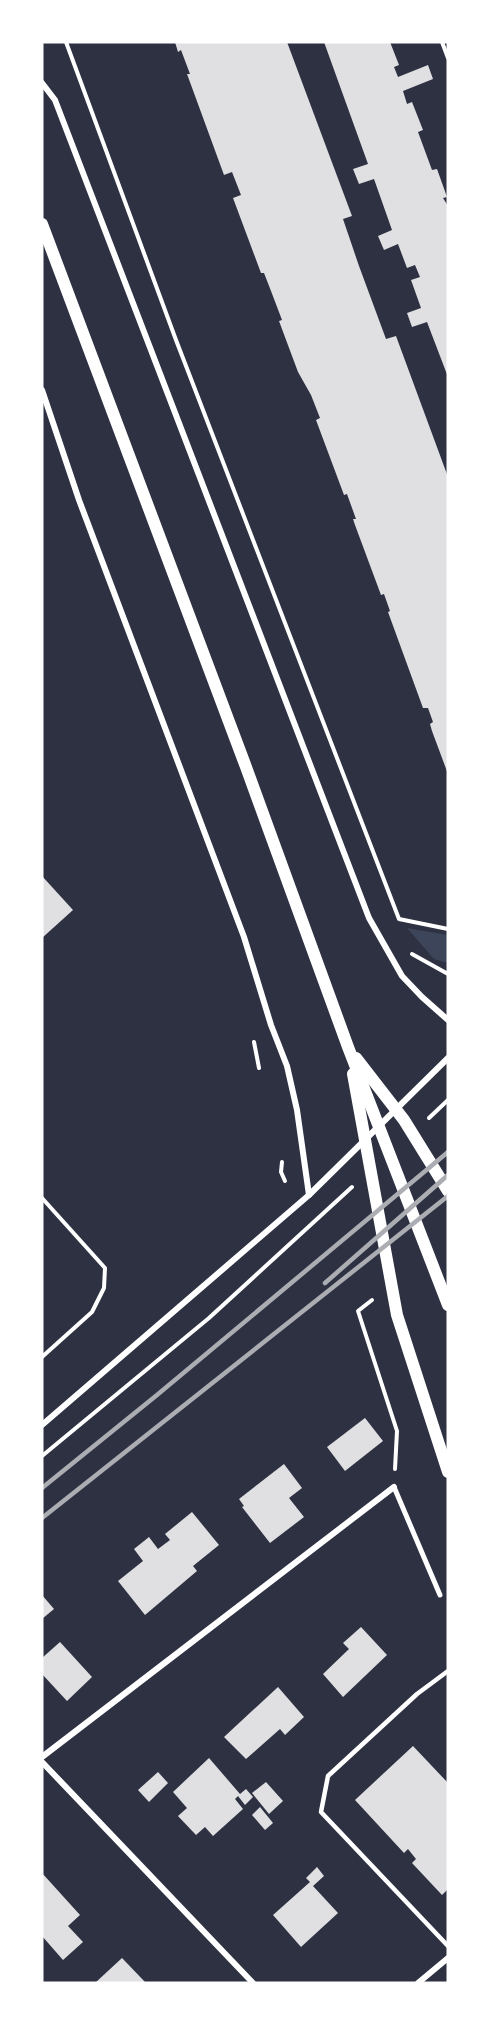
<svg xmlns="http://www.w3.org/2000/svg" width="490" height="2025" viewBox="0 0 490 2025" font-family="'Source Sans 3',sans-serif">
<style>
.green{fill:#3c4559}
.building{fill:#e0e0e3}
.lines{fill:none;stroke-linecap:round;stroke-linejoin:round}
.path{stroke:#fff;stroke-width:4}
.service{stroke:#fff;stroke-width:4.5}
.pedestrian{stroke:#fff;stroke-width:5}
.minor{stroke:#fff;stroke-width:6}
.secondary{stroke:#fff;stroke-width:12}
.rail{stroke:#abadb3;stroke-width:4.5}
</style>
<rect width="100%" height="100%" fill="#2d3142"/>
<path class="green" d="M407 928 448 935V963L434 959Z"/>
<g class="building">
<path d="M175 42H287L352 216 343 219 359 266 386 339 396 336 448 477V774L432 731 430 724 433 722 428 708H423L388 612 390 611 384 594 381 595 355 525 353 519H356L347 494 344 495 316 420 320 418 311 395 298 372 279 321 282 320 271 291 264 273H261L233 198 241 195 232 172 224 175 187 74H190L181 50 178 52Z"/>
<path d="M324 42H390L399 65 394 67 398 77 428 65 433 79 403 91 407 104 412 102 423 130 418 132 432 170 437 169 447 197 443 198 448 206V377L427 322 412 327 407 313 421 308 411 280 420 277 415 265 407 268 398 244 384 250 378 236 392 230 374 179 359 184 353 169 368 164Z"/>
<path d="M42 876 73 910 42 938Z"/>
<path d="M365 1418 383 1441 345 1471 327 1447Z"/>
<path d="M284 1464 302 1488 289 1498 304 1517 270 1543 242 1507 244 1506 239 1499Z"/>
<path d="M192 1512 219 1545 193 1566 197 1571 145 1615 118 1581 143 1561 134 1549 149 1537 158 1549 170 1540 165 1534Z"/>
<path d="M42 1595 54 1609 42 1619Z"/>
<path d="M361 1627 387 1655 343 1697 323 1674 349 1649 343 1643Z"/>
<path d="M60 1642 92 1677 67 1701 42 1674V1658Z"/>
<path d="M278 1687 304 1717 285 1735 280 1729 246 1759 224 1737Z"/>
<path d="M413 1746 448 1783V1889L442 1895 412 1863 416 1859 408 1849 404 1853 355 1800Z"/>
<path d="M209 1758 240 1794 246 1789 253 1797 245 1805 238 1796 235 1799 243 1809 213 1836 205 1827 196 1835 178 1816 187 1808 173 1792Z"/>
<path d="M158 1772 168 1783 149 1802 138 1790Z"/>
<path d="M266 1782 283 1801 269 1814 252 1793Z"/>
<path d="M260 1807 273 1823 265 1830 252 1815Z"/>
<path d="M317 1867 324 1876 313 1886 338 1913 301 1947 273 1915 310 1882 306 1878Z"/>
<path d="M42 1873 80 1915 68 1926 83 1942 63 1960 42 1936Z"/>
<path d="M122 1958 146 1983H95Z"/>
</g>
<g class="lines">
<g class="path">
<path d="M66 42 176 340 399 919 448 929"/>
<path d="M442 42 448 58"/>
<path d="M412 954 448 974"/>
<path d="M254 1042 259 1068"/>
<path d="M429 1118 448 1100"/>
<path d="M282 1162 281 1172 285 1181"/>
<path d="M42 1198 105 1268 104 1288 92 1312 42 1357"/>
<path d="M372 1300 358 1311 397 1431 395 1469"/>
<path d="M42 1456 209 1318 352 1187"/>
</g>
<path class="service" d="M448 1671 417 1694 328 1776 321 1812 448 1946"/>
<path class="pedestrian" d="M394 1487 440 1595"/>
<g class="minor">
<path d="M42 83 55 100 369 918 402 976 422 997 448 1020"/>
<path d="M42 390 79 500 244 937 271 1025 287 1066 297 1110 309 1195"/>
<path d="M42 1425 309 1195 448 1058"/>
<path d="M42 1757 394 1487"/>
<path d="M42 1762 253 1983"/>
<path d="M418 1983 448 1958"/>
</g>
<g class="secondary">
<path d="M42 224 246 767 348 1047 448 1305"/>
<path d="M356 1058 404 1120 448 1191"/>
<path d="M353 1074 397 1315 448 1472"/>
</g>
<g class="rail">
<path d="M325 1283 448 1175"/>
<path d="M42 1488 157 1395 448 1152"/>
<path d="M42 1518 448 1196"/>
</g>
</g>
<rect width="490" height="2025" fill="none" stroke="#ffffff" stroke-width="87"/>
</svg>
